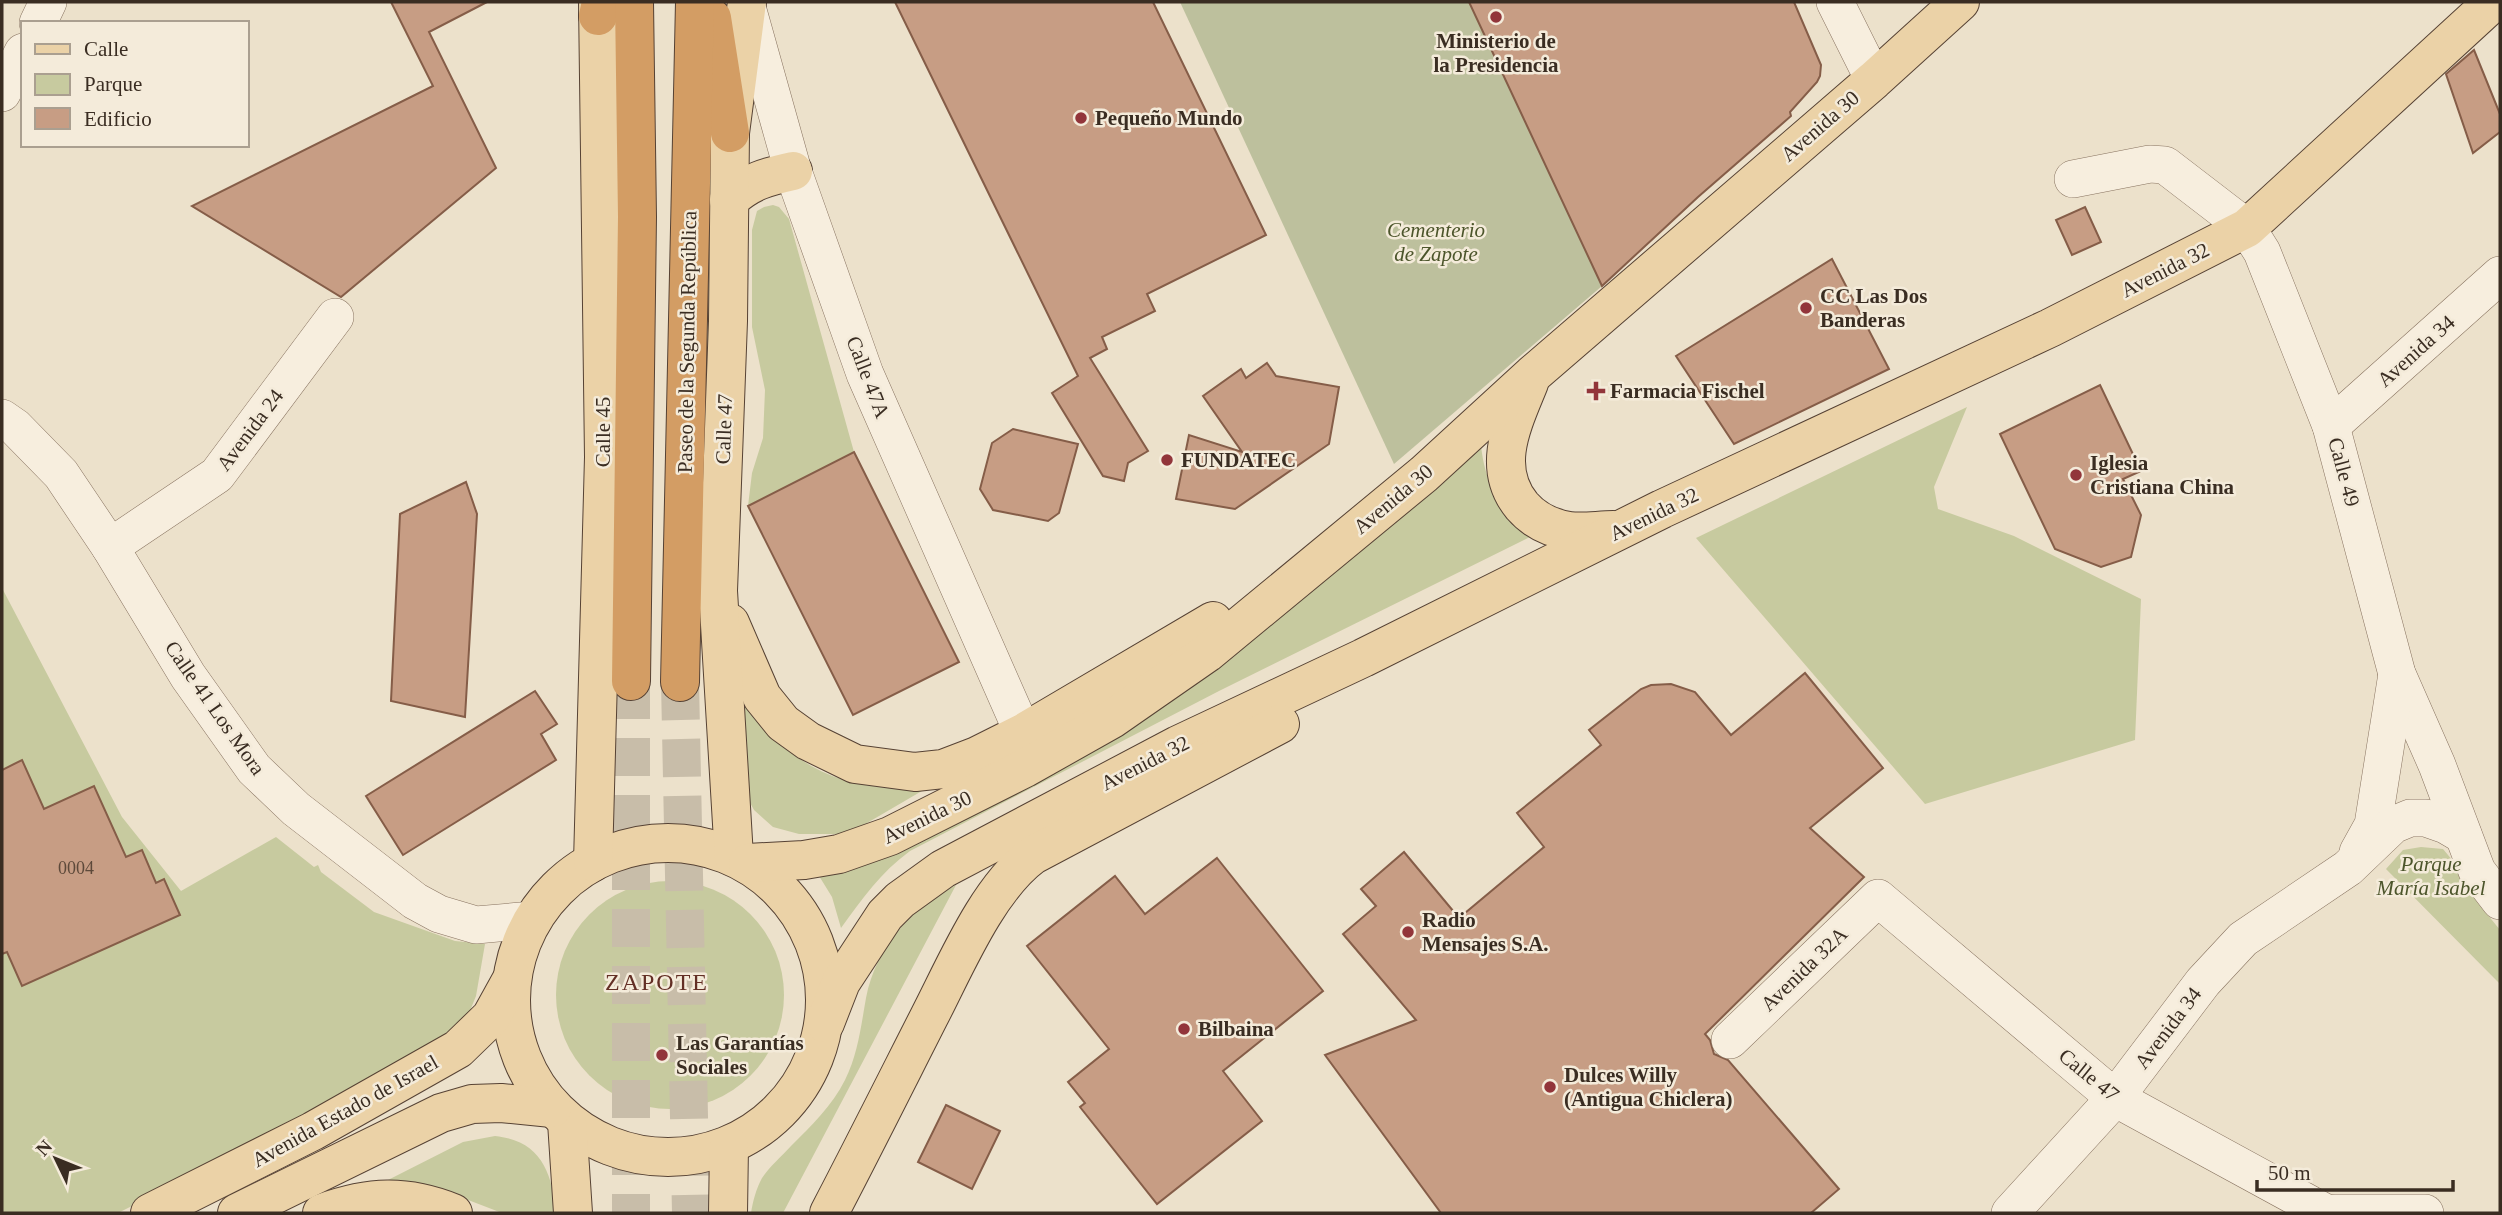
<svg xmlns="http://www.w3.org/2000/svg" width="2502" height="1215" viewBox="0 0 2502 1215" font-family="'Times New Roman',serif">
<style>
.green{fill:#c7ca9f}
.cemetery{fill:#bdc09d}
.building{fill:#c79d84;stroke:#855d48;stroke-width:2}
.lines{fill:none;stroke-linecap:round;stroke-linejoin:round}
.highway-tunnel{stroke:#c8bda9;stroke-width:38;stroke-dasharray:38 19;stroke-linecap:butt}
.minor-casing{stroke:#887360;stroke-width:38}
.major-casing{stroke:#564234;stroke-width:40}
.highway-casing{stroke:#564234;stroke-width:40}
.minor{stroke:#f7eede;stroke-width:37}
.major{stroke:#ebd2a7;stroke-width:38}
.highway{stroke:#d39d64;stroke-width:38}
.poi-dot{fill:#92353a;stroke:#f4ebda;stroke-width:2.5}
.labels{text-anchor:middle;stroke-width:5;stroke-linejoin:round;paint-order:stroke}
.number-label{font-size:18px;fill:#5d493a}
.poi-label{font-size:21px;font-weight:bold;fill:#3a2d22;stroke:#f4ebda;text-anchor:start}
.street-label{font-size:21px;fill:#3a2d22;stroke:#f4ebda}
.park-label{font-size:21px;font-style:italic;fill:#4c552b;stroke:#f4ebda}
.quarter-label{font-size:24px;letter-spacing:2px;fill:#632f25;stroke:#f4ebda}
</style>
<rect width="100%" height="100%" fill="#ece1cb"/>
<g class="green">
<path d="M773 205 779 207 789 219 854 452 748 506 752 473 763 438 765 390 752 327V230L757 211 764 207Z"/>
<path d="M1967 407 1934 487 1938 509 2014 536 2141 599 2135 740 1925 804 1696 538Z"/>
<path d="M1481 446C1487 496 1503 502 1538 533L1219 691 910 851C881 872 862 899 841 928L832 897 816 871 1146 716 1304 598Z"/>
<path d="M2 588 122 817 181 891 276 837 314 867 318 865 321 872 374 912 455 941 485 944 476 996 469 1013 433 1055 118 1213H2Z"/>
<path d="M744 705C799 771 841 791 927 788L855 830 841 834H799L773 827 754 810 739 782Z"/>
<path d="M2421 847 2443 849 2453 861 2471 894 2500 930V984L2386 869 2403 850Z"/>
<circle cx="670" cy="995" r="114"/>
<path d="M956 885 783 1213H751C753 1201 756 1189 762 1178 770 1166 781 1157 791 1146 811 1126 832 1106 845 1080 858 1054 861 1026 866 998 876 947 911 908 956 885Z"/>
<path d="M495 1136C541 1141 552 1172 556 1213H502L450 1193 386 1181 463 1142Z"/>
</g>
<path class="cemetery" d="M1180 2H1469L1602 286 1394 464Z"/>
<g class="building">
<path d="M391 2H487L429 32 496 168 341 297 192 206 433 86Z"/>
<path d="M895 2H1153L1266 235 1147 294 1155 311 1102 337 1107 349 1090 358 1148 451 1128 463 1124 481 1103 476 1052 393 1078 376Z"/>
<path d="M1469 2H1794L1821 65 1820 76 1817 82 1790 112 1791 116 1698 197 1602 286Z"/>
<path d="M2474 50 2500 114V132L2473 153 2446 74Z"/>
<path d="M2085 207 2101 242 2072 255 2056 220Z"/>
<path d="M1832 259 1889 369 1734 444 1676 356Z"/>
<path d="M1267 363 1276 376 1339 387 1329 444 1235 509 1176 499 1189 435 1242 452 1203 396 1241 369 1246 378Z"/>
<path d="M2100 385 2141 471 2123 479 2141 515 2131 557 2101 567 2055 549 2000 434Z"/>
<path d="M1013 429 1078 444 1059 513 1048 521 993 510 980 489 992 443Z"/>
<path d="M854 452 959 662 853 715 748 506Z"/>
<path d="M466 482 477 514 465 717 391 701 400 514Z"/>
<path d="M1805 673 1883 768 1810 828 1864 877 1705 1034 1710 1040 1714 1054 1728 1060 1839 1189 1811 1213H1441L1325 1055 1416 1020 1343 934 1376 906 1361 889 1404 852 1459 918 1544 847 1517 813 1601 745 1589 730 1641 689 1651 685 1671 684 1695 692 1731 735Z"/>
<path d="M535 691 557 724 541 734 556 760 403 855 366 796Z"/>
<path d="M22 760 44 809 94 786 126 857 142 850 156 883 164 879 180 915 22 986 7 952 2 954V770Z"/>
<path d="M1217 858 1323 991 1223 1071 1262 1121 1157 1204 1080 1107 1085 1103 1068 1082 1109 1049 1027 946 1115 876 1145 914Z"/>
<path d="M946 1105 1000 1131 972 1189 918 1162Z"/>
</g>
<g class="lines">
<g class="highway-tunnel">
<path d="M631 681V1213"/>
<path d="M680 682 691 1213"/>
</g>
<g class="minor-casing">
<g id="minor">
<path d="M1835 2 1874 80"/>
<path d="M747 7 793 171 865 374 1023 733"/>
<path d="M38 23 48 2"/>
<path d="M2 93 23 52"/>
<path d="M2073 179 2150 164 2165 165 2247 228 2262 252 2331 426 2397 674 2437 765 2477 871 2500 901"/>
<path d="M2 418 15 427 61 474 110 547 188 676 254 769 296 809 415 901 439 914 476 925 533 920"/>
<path d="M2331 426 2500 275"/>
<path d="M110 547 217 475 335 317"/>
<path d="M2358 852 2373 825 2397 674"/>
<path d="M1730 1040 1878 898 2115 1098 2326 1213"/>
<path d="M2010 1213 2115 1098 2203 982 2243 939 2348 868 2393 825 2410 818H2426L2446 825 2463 835"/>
<path d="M2335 1213H2425"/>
</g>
</g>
<g class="major-casing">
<g id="major">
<path d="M729 200C750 181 766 177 793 171"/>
<path d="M1529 383C1513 423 1490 467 1522 506 1535 521 1550 528 1569 531 1583 533 1599 530 1613 530"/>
<path d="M730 623 762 697 783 723 808 741 855 764 915 772 943 769 977 756 1023 733 1213 621"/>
<circle cx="668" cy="1000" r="157"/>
<path d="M734 857 718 591 728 321 730 133 747 2"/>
<path d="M593 862 604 457 598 2"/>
<path d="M748 863 804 860 839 854 890 836 1025 768 1112 719 1207 653 1424 474 1532 375 1874 80 1960 2"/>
<path d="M825 1023 841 982 885 915 900 900 943 869 1178 745 1363 658 1662 509 2050 328 2247 228 2493 2"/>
<path d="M567 1122 573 1213"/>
<path d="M150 1213 313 1131 458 1049 491 1017 512 979"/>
<path d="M237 1213 441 1113 472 1104 501 1103 552 1108"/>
<path d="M322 1213C369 1196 406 1194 453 1213"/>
<path d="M728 1213 729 1146"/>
<path d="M829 1213C863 1148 896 1082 929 1017 955 967 987 889 1033 855L1280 724"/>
</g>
</g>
<g class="highway-casing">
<g id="highway">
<path d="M598 16 601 2"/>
<path d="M712 18 730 133"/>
<path d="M631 681 637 217 634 2"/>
<path d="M680 682 695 2"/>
</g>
</g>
<use href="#minor" class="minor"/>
<use href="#major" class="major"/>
<use href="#highway" class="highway"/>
</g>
<g class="poi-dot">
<circle cx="1496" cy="17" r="7"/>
<circle cx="1081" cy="118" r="7"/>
<circle cx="1806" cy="308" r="7"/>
<path d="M1592.5 380.5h7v7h7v7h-7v7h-7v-7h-7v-7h7z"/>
<circle cx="1167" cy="460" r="7"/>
<circle cx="2076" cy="475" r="7"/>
<circle cx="1408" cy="932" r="7"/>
<circle cx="1184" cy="1029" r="7"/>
<circle cx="662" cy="1055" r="7"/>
<circle cx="1550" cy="1087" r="7"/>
</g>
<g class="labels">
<g class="number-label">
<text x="76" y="874">0004</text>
</g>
<g class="poi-label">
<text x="1496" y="48" text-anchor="middle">Ministerio de<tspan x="1496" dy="24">la Presidencia</tspan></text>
<text x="1095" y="125">Pequeño Mundo</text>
<text x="1820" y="303">CC Las Dos<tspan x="1820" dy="24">Banderas</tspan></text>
<text x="1610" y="398">Farmacia Fischel</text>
<text x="1181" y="467">FUNDATEC</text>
<text x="2090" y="470">Iglesia<tspan x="2090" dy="24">Cristiana China</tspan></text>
<text x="1422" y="927">Radio<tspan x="1422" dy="24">Mensajes S.A.</tspan></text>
<text x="1198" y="1036">Bilbaina</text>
<text x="676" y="1050">Las Garantías<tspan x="676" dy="24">Sociales</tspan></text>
<text x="1564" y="1082">Dulces Willy<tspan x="1564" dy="24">(Antigua Chiclera)</tspan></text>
</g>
<g class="street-label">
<text transform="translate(1820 126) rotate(-41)" y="7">Avenida 30</text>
<text transform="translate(2165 270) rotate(-27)" y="7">Avenida 32</text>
<text transform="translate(687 342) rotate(-89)" y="7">Paseo de la Segunda República</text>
<text transform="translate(2416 351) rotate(-42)" y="7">Avenida 34</text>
<text transform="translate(868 377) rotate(69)" y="7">Calle 47A</text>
<text transform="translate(724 429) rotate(-88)" y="7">Calle 47</text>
<text transform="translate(250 430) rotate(-53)" y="7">Avenida 24</text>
<text transform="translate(603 432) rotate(-90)" y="7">Calle 45</text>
<text transform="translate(2344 472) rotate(75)" y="7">Calle 49</text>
<text transform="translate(1393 499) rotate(-40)" y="7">Avenida 30</text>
<text transform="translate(1654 514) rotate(-26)" y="7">Avenida 32</text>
<text transform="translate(215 708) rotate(55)" y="7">Calle 41 Los Mora</text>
<text transform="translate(1145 763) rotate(-27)" y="7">Avenida 32</text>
<text transform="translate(927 817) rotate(-26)" y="7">Avenida 30</text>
<text transform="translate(1804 969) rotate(-44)" y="7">Avenida 32A</text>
<text transform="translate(2168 1028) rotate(-53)" y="7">Avenida 34</text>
<text transform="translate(2089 1075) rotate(39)" y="7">Calle 47</text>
<text transform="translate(345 1111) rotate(-29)" y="7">Avenida Estado de Israel</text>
</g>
<g class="park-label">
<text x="1436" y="237">Cementerio<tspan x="1436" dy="24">de Zapote</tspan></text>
<text x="2431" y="871">Parque<tspan x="2431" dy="24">María Isabel</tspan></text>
</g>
<g class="quarter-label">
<text x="657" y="990">ZAPOTE</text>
</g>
</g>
<rect width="2502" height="1215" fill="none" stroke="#3a2d22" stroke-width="7"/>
<rect x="21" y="21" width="228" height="126" fill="#f4ebda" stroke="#aa9f90" stroke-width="2"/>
<rect x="35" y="44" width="35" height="10" fill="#ebd2a7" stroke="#aa9f90" stroke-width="2"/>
<text x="84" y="56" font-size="21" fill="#3a2d22">Calle</text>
<rect x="35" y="74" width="35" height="21" fill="#c7ca9f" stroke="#aa9f90" stroke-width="2"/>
<text x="84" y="91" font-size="21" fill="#3a2d22">Parque</text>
<rect x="35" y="108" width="35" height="21" fill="#c79d84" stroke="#aa9f90" stroke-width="2"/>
<text x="84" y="126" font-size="21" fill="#3a2d22">Edificio</text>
<g transform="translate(56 1159) rotate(313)" stroke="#f4ebda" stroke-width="5" paint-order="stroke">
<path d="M0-5L12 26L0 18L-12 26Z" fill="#3a2d22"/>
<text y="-10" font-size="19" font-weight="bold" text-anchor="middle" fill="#3a2d22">N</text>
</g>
<path d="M2257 1180v10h196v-10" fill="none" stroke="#3a2d22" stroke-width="3.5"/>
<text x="2268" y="1180" font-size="21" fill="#3a2d22" stroke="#f4ebda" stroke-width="5" paint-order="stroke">50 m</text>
</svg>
